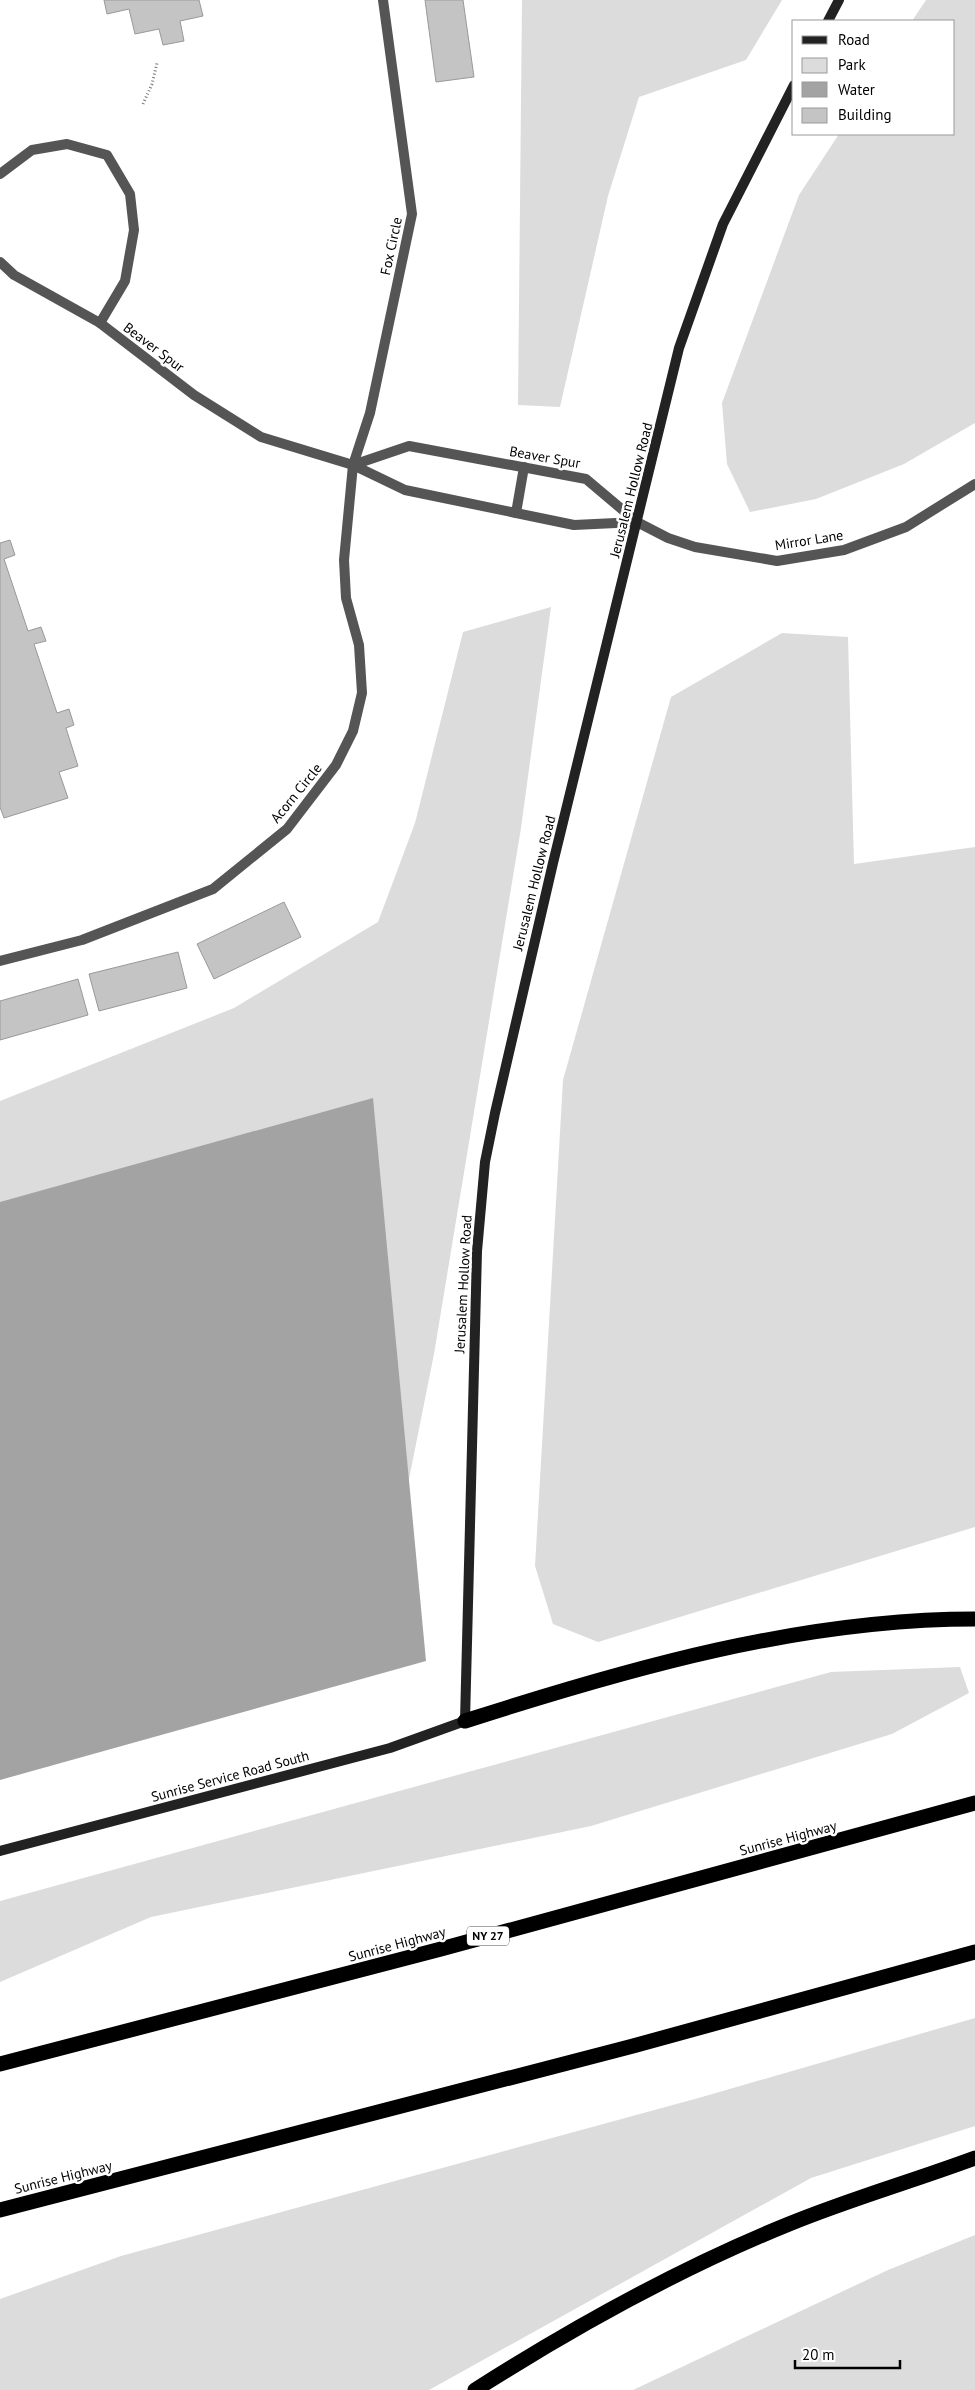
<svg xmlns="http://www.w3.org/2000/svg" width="975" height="2390" viewBox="0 0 975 2390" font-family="'PT Sans',sans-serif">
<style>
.green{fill:#dcdcdc}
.water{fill:#a3a3a3}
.building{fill:#c4c4c4;stroke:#999}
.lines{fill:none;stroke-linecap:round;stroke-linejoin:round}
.path{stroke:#777;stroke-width:3;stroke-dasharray:1 2.5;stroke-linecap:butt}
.street{stroke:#555;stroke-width:10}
.secondary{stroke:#222;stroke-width:10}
.highway{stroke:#000;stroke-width:15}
.labels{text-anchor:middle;stroke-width:5;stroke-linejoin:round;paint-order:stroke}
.shield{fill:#fff;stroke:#4c4c4c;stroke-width:1}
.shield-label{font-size:12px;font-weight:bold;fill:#000}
.street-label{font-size:14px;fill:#000;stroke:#fff}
</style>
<rect width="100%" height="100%" fill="#fff"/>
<g class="green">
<path d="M522 0H782L746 60 639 97 608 196 560 407 518 405Z"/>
<path d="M926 0H975V423L904 464 816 499 750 512 727 464 722 403 799 195 839 134H954V21H912Z"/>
<path d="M551 607 521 828 434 1354 381 1619 0 1307V1101L234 1008 378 922 415 823 463 632Z"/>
<path d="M782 633 848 637 854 864 975 847V1527L598 1642 553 1624 535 1566 563 1080 671 697Z"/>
<path d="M960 1667 969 1693 892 1734 591 1826 151 1917 0 1982V1901L831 1672Z"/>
<path d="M975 2018V2126L811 2178 429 2390H0V2299L121 2256 702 2097Z"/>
<path d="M975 2235V2390H633L888 2270Z"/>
</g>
<path class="water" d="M373 1098 426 1661 0 1780V1202Z"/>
<g class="building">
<path d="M104 0H199L203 16 180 21 184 41 163 45 159 29 135 34 129 9 107 14Z"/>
<path d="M425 0H463L474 77 436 82Z"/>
<path d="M10 540 15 555 4 559 28 631 41 627 46 641 34 644 57 713 69 709 74 725 66 728 78 766 59 772 68 798 4 818 0 807V543Z"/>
<path d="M284 902 301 937 214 979 197 944Z"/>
<path d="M178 952 187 988 99 1011 89 974Z"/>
<path d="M78 979 88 1015 0 1040V1001Z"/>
</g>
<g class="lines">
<path class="path" d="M143 104 152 84 157 63"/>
<g class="street">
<path d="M0 174 32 150 67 144 107 155 130 194 134 230 125 281 100 323"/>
<path d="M0 262 14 275 100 323 194 395 261 437 353 465 405 490 574 525 637 522"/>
<path d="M353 465 409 446 586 479 637 522 668 538 695 547 777 561 844 550 906 527 975 484"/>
<path d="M516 513 524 467"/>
<path d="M0 961 82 940 213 889 287 829 336 765 353 731 362 693 359 645 346 598 344 560 353 465 370 413 412 214 383 0"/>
</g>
<g class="secondary">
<path d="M828 21 839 0"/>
<path d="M0 1851 390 1748 465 1721 477 1251 485 1162 495 1113 553 863 679 348 723 224 794 85"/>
</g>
<g class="highway">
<path d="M465 1721C630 1668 801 1619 975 1619"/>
<path d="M0 2064 441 1949 975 1803"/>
<path d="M0 2210 633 2046 975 1952"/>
<path d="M475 2390C574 2327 680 2268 789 2224 850 2199 913 2181 975 2158"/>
</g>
</g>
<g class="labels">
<rect class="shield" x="467" y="1926.5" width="42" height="19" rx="4"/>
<g class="shield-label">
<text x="488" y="1940">NY 27</text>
</g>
<g class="street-label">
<text transform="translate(391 246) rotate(-78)" y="5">Fox Circle</text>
<text transform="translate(154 347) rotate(37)" y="5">Beaver Spur</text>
<text transform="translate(545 457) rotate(10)" y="5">Beaver Spur</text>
<text transform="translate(631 490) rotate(-76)" y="5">Jerusalem Hollow Road</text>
<text transform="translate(809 540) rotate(-9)" y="5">Mirror Lane</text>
<text transform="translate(296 793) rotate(-51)" y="5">Acorn Circle</text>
<text transform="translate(534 883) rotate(-76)" y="5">Jerusalem Hollow Road</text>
<text transform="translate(463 1284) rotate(-87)" y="5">Jerusalem Hollow Road</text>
<text transform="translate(230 1776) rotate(-15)" y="5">Sunrise Service Road South</text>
<text transform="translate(788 1838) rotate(-15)" y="5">Sunrise Highway</text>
<text transform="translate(397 1944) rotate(-15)" y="5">Sunrise Highway</text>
<text transform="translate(63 2177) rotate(-14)" y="5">Sunrise Highway</text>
</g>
</g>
<rect x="792" y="20" width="162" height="115" fill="#ffffff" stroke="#999999"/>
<rect x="802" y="36" width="25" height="8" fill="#222222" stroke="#999999"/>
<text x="838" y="45" font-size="15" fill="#000000">Road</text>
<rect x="802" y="58" width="25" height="15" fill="#dcdcdc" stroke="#999999"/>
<text x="838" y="70" font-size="15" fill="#000000">Park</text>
<rect x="802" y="82" width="25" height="15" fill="#a3a3a3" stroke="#999999"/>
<text x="838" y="95" font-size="15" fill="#000000">Water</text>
<rect x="802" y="108" width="25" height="15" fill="#c4c4c4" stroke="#999999"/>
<text x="838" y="120" font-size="15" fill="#000000">Building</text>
<path d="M795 2360v8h105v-8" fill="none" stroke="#000000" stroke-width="2.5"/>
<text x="802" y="2360" font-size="15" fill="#000000" stroke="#ffffff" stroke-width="4" paint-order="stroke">20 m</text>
</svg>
